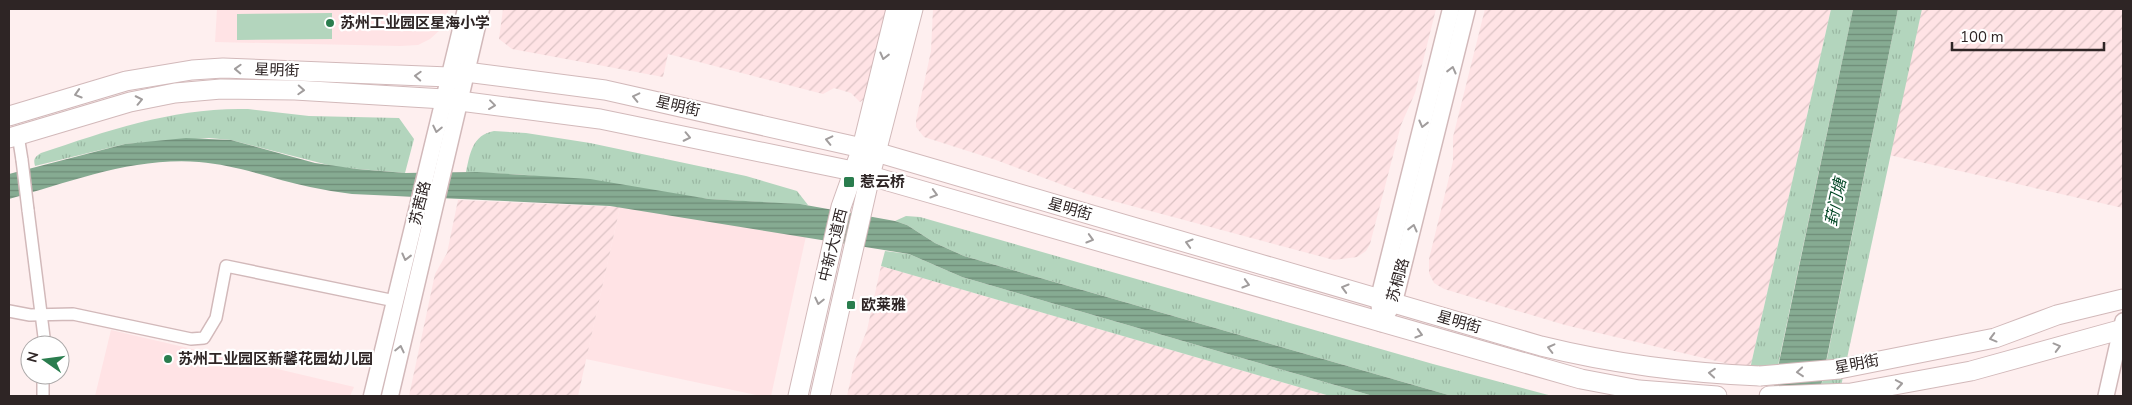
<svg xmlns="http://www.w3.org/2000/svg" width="2132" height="405" viewBox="0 0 2132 405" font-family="'Nunito Sans','Noto Sans SC',sans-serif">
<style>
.built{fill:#ffe3e5}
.industrial{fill:url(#industrial-furrows)}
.grass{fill:url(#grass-tufts)}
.garden{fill:#b3d5bd}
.water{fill:url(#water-rules)}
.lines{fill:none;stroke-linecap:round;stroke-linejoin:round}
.minor-casing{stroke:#d2b9ba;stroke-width:14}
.tertiary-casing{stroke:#d2b9ba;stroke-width:18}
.secondary-casing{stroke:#d2b9ba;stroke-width:19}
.primary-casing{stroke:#d2b9ba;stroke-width:21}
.minor{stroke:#fff;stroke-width:11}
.tertiary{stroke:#fff;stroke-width:15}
.secondary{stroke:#fff;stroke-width:16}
.primary{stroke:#fff;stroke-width:19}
.minor-bridge-casing{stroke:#d2b9ba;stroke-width:14;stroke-linecap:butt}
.primary-bridge-casing{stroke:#d2b9ba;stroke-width:21;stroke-linecap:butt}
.minor-bridge{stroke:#fff;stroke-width:11}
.primary-bridge{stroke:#fff;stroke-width:19}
.oneway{stroke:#a19d9d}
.poi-dot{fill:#2a7d4e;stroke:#fff;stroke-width:2}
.labels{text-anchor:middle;stroke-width:4.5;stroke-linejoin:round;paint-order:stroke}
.poi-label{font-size:15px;font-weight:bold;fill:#2e2525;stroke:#fff;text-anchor:start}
.street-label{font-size:15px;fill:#2e2525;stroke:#fff}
.water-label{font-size:16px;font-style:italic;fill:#044827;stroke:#fff}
</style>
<defs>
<pattern id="industrial-furrows" width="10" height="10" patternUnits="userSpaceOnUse" patternTransform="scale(1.25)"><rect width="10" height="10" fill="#ffe3e5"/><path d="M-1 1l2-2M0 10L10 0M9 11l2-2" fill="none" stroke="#dbc3c4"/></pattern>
<pattern id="grass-tufts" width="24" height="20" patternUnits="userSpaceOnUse" patternTransform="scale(1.25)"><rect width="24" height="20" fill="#b3d5bd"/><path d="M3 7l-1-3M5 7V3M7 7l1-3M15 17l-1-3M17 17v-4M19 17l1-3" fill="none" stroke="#9ab7a2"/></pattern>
<pattern id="water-rules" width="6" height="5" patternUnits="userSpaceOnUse" patternTransform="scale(1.25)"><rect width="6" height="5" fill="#86ab92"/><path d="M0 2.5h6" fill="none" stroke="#6e8b77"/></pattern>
</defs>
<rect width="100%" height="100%" fill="#feefef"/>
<g class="built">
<path d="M217 9H449L440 30 430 39 418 45 400 46 215 42Z"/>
<path d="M620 207 806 236 771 396H761L586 359Z"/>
<path d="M111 330 354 387 350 396H95Z"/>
</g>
<g class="industrial">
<path d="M503 9H893L873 93 860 102 851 93 834 88 823 94 668 54 663 77 512 49 499 39Z"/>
<path d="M933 9H1436L1415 93 1401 125 1370 244 1366 251 1357 257 1334 260 1087 194 996 160 924 137 916 127V120L931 51Z"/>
<path d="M1485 9H1831L1750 369 1565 325 1444 289 1434 283 1429 273V259L1453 161V137Z"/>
<path d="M1922 9H2123V208L1889 155Z"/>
<path d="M458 200 620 207 578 396H409L435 274 447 253Z"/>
<path d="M881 266 1330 396H847L855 360 867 330Z"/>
</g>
<g class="grass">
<path d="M1831 9H1853L1776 375 1750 369Z"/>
<path d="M1898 9H1922L1840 391 1821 388Z"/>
<path d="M248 109 309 116 399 118 414 139 405 173 336 167 231 140 209 138 125 144 35 166C33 159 35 157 41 153 109 130 176 107 248 109Z"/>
<path d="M494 131 526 133 590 143 746 176 797 191 808 205 709 199 526 175 466 172C470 154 472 135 494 131Z"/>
<path d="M906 216 920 217 1433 364 1552 396H1452L964 256 935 243 907 225 895 221Z"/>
<path d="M885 251 909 254 962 277 1373 396H1330L881 266Z"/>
</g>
<path class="garden" d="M332 13V39L237 40V14Z"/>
<g class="water">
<path d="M1853 9H1898L1819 396H1772Z"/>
<path d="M186 138 231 140 315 163 357 169 405 173 477 172 590 179 709 199 800 204 895 221 907 225 935 243 964 256 1452 396H1373L962 277 909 254 610 206 352 194C338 192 324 190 310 187 273 179 237 165 199 162 132 157 71 182 9 199V174L125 144Z"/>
</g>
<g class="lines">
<g class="minor-casing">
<g id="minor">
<path d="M18 135 22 160"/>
<path d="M28 210 45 345"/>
<path d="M9 311 30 315 73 314 191 339 204 338 216 318 226 266 395 301"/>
<path d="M43 396V375"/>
</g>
</g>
<g class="tertiary-casing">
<path id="tertiary" d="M2106 396 2123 321"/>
</g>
<g class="secondary-casing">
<g id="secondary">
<path d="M1380 310 1379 298 1451 9"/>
<path d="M1381 323 1394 302 1467 9"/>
<path d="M372 396 466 9"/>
<path d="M390 396 481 9"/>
</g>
</g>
<g class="primary-casing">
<g id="primary">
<path d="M9 116 126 81 192 70 223 68 449 77 466 72 605 90 862 148 1541 346C1614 364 1686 373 1760 376"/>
<path d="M9 138 130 102 175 93 221 89 295 90 444 99 600 119 853 171 1581 379 1639 390 1717 396"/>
<path d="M1839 369 1995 338 2057 315 2123 299"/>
<path d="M798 396 841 207 862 148 896 9"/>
<path d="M820 396 870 176 913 9"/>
<path d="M1769 396 1851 393 1971 371 2123 329"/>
</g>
</g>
<use href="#minor" class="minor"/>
<use href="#tertiary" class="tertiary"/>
<use href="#secondary" class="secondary"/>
<use href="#primary" class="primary"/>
<g class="minor-bridge-casing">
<path id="minor-bridge" d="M22 160 28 210"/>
</g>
<g class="primary-bridge-casing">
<path id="primary-bridge" d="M1760 376 1839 369"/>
</g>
<use href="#minor-bridge" class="minor-bridge"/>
<use href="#primary-bridge" class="primary-bridge"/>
</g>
<defs><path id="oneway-chevron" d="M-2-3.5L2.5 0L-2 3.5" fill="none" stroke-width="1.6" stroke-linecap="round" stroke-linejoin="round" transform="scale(1.25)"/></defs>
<g class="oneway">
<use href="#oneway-chevron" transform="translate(884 56) rotate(104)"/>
<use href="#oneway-chevron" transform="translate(238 69) rotate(-178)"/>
<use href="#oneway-chevron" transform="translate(1452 70) rotate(-76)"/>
<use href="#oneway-chevron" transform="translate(418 76) rotate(-177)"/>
<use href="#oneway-chevron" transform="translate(301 90) rotate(3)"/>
<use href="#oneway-chevron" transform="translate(78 94) rotate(163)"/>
<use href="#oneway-chevron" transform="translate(636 97) rotate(-167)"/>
<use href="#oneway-chevron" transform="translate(139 100) rotate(-12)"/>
<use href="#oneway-chevron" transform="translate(492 105) rotate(7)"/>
<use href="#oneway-chevron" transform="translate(1423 124) rotate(104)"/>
<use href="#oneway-chevron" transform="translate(437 129) rotate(102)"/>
<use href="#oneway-chevron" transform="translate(687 137) rotate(12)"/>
<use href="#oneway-chevron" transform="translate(829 140) rotate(-167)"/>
<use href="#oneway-chevron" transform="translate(934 194) rotate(16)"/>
<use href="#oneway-chevron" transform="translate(1413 228) rotate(-76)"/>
<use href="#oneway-chevron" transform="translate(1090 239) rotate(16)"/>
<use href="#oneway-chevron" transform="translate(1189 243) rotate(-164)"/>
<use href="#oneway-chevron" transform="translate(406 257) rotate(104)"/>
<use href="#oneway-chevron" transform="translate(1246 284) rotate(16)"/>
<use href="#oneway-chevron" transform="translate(1345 288) rotate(-164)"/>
<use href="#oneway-chevron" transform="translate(819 301) rotate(103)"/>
<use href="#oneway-chevron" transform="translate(1419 334) rotate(16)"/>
<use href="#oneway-chevron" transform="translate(1993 338) rotate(165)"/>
<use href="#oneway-chevron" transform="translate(2057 347) rotate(-15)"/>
<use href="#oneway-chevron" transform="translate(1551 348) rotate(-166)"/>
<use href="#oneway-chevron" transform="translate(400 349) rotate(-77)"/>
<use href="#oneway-chevron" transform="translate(1800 372) rotate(175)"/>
<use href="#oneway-chevron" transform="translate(1712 373) rotate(-175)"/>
<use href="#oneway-chevron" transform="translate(1899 384) rotate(-10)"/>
</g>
<g class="poi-dot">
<circle cx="330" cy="23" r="5"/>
<rect x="843" y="176" width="12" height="12" rx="2.5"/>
<rect x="846" y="300" width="10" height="10" rx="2.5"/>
<circle cx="168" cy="359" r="5"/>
</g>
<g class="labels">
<g class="poi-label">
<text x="340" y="28">苏州工业园区星海小学</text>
<text x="860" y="187">惹云桥</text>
<text x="861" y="310">欧莱雅</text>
<text x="178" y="364">苏州工业园区新馨花园幼儿园</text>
</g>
<g class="street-label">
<text transform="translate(277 70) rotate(2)" y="5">星明街</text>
<text transform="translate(678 106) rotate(13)" y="5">星明街</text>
<text transform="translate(420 203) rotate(-76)" y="5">苏茜路</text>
<text transform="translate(1070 209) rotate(16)" y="5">星明街</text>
<text transform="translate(833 245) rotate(-76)" y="5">中新大道西</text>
<text transform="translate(1398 280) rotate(-74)" y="5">苏桐路</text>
<text transform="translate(1459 322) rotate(16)" y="5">星明街</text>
<text transform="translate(1857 364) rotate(-11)" y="5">星明街</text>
</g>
<g class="water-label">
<text transform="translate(1835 202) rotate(-78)" y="6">葑门塘</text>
</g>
</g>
<rect width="2132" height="405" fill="none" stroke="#2e2525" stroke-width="20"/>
<g transform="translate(45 360) rotate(284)"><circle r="24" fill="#ffffff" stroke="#aba8a8"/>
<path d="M0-4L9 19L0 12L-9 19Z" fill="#2a7d4e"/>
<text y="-8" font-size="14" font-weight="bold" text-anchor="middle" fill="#2e2525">N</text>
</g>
<path d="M1952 42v8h152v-8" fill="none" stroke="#2e2525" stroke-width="2.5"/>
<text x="1960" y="42" font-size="15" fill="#2e2525" stroke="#ffffff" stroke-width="4" paint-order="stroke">100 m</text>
</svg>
